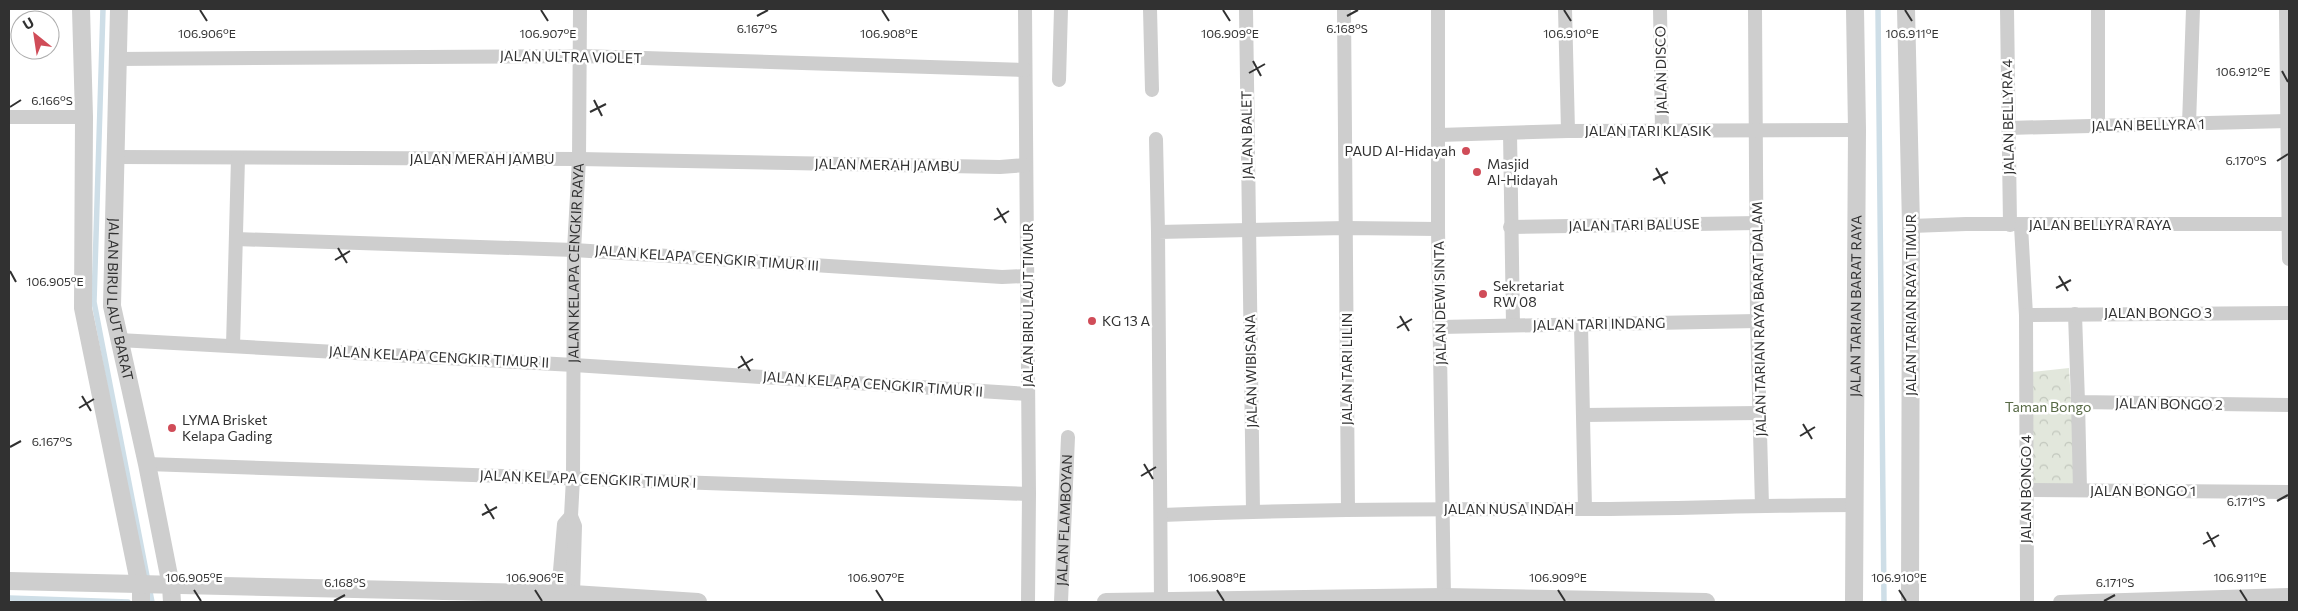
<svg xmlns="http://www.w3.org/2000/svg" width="2298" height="611" viewBox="0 0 2298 611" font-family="Commissioner,sans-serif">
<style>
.park{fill:url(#park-crowns)}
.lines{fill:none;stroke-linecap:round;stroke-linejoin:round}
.stream{stroke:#cedee7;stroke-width:5.5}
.minor{stroke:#cecece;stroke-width:14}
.tertiary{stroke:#cecece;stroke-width:18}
.ticks{fill:none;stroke:#313131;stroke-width:2}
.poi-dot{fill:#d04c58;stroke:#fff;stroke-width:2}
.labels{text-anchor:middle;stroke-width:5;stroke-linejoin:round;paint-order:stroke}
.street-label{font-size:14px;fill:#313131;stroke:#fff}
.poi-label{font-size:14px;fill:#313131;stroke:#fff;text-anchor:start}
.park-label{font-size:14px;fill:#566844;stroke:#fff}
.ticks-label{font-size:12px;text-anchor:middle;fill:#313131;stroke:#fff;stroke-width:5;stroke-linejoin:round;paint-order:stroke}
</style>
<defs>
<pattern id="park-crowns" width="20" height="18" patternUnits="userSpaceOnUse" patternTransform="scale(1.25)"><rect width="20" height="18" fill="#e2e7dc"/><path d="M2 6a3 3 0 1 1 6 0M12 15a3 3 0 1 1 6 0" fill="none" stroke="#c2c7bd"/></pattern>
</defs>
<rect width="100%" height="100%" fill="#fff"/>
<path class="park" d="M2069 368 2076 488 2030 486 2022 373Z"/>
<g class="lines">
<g class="stream">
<path d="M103 9 94 302 152 602"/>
<path d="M1878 9 1884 602"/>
<path d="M9 598 128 602"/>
</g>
<g class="minor">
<path d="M1025 9 1029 494 1028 602"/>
<path d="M1150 9 1152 90"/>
<path d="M1246 9 1253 511"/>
<path d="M1344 9 1348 510"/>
<path d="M1438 9V229L1444 597"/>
<path d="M1565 9 1568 131"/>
<path d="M1660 9 1662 130"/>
<path d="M1755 9 1757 321 1762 506"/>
<path d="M2007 9 2010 225"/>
<path d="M2286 9 2289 259"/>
<path d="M117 59 581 56 1025 70"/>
<path d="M1059 80 1061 9"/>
<path d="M9 117H84"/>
<path d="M2189 124 2193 9"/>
<path d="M2098 126V9"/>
<path d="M2008 128 2287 121"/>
<path d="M1510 133 1513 325"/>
<path d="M1439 135 1568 131 1857 130"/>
<path d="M1156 139 1158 232"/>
<path d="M117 157 579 159 1000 167 1026 165"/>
<path d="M1911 226 1966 224H2289"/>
<path d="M2021 226 2026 315 2027 602"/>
<path d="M1510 227 1758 223"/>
<path d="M236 239 574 250 1002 277 1027 276"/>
<path d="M2075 314 2078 402 2289 405"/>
<path d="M2026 315 2289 313"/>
<path d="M1581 325 1585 509"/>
<path d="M1440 327 1757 321"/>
<path d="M119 340 574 365 1028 394"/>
<path d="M233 346 238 158"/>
<path d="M2078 402 2080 490"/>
<path d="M1584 415 1759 413"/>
<path d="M147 464 1029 494"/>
<path d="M2026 490 2289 492"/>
<path d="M1162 515C1303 509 1443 509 1584 509 1675 509 1765 505 1856 505"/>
<path d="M558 594 564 524 571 516"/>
<path id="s1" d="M573 594 575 526 571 516 573 478 574 250 579 159 580 9"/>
<path d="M1161 601 1158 232 1346 228 1438 229"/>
<path id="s2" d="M1061 602 1068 437"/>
<path d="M2060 602 2289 595"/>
</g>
<g class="tertiary">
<path d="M81 9 84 117 83 308 141 592V602"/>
<path id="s3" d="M119 9 112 306 147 464 171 586 172 602"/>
<path d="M1906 9 1911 226 1910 602"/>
<path d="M9 581 573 594 698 602"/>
<path d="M1106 602 1444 597 1706 602"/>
<path id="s4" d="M1854 602 1857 130 1855 9"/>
</g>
</g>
<path class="ticks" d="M200 10 207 21M541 10 548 21M882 10 889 21M1223 10 1230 21M1564 10 1571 21M1905 10 1912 21M757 16 768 10M1347 16 1358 10M1253 61 1261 76M2282 71 2288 82M1249 73 1265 64M594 100 602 116M10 107 21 100M590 112 606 104M2277 161 2288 154M1656 168 1665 184M1653 180 1668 172M997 208 1006 223M994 220 1009 211M338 248 347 263M335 260 350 251M10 271 16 282M2059 276 2068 291M2056 288 2071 280M1400 316 1409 331M1397 328 1412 319M741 356 750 371M738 368 753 359M82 396 91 411M79 408 94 399M1803 424 1812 439M1800 436 1815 427M10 447 21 441M1144 464 1153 479M1141 476 1156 467M2277 501 2288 495M485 504 494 519M482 515 497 507M2207 532 2215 547M2203 544 2219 535M194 590 201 601M535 590 542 601M876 590 883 601M1217 590 1224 601M1558 590 1565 601M1899 590 1906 601M2240 590 2247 601M334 601 345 595M2104 601 2115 595"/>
<g class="poi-dot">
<circle cx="1466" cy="151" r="5"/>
<circle cx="1477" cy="172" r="5"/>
<circle cx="1483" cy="294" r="5"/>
<circle cx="1092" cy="321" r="5"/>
<circle cx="172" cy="428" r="5"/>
</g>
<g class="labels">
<g class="street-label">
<text transform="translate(571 57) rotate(1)" y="5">JALAN ULTRA VIOLET</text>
<text transform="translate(1661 70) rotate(-91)" y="5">JALAN DISCO</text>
<text transform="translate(2008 117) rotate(-91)" y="5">JALAN BELLYRA 4</text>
<text transform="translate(2148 125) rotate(-1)" y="5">JALAN BELLYRA 1</text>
<text x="1648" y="136">JALAN TARI KLASIK</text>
<text transform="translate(1247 135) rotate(-91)" y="5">JALAN BALET</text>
<text x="482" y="164">JALAN MERAH JAMBU</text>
<text transform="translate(887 165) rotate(1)" y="5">JALAN MERAH JAMBU</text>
<text transform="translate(1634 225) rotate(-1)" y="5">JALAN TARI BALUSE</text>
<text x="2100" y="230">JALAN BELLYRA RAYA</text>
<text transform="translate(707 258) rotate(4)" y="5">JALAN KELAPA CENGKIR TIMUR III</text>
<text dy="5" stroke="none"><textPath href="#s1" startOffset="332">JALAN KELAPA CENGKIR RAYA</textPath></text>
<text dy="5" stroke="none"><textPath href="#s3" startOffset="291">JALAN BIRU LAUT BARAT</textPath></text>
<text transform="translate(1440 303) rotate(-91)" y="5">JALAN DEWI SINTA</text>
<text transform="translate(1028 305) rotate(-90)" y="5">JALAN BIRU LAUT TIMUR</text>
<text dy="5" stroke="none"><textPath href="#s4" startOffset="296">JALAN TARIAN BARAT RAYA</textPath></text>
<text transform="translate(1911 305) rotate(-90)" y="5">JALAN TARIAN RAYA TIMUR</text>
<text x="2158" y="318">JALAN BONGO 3</text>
<text transform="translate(1759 319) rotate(-91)" y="5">JALAN TARIAN RAYA BARAT DALAM</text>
<text transform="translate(1599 324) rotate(-1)" y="5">JALAN TARI INDANG</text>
<text transform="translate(439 357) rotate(3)" y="5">JALAN KELAPA CENGKIR TIMUR II</text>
<text transform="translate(1347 369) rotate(-90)" y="5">JALAN TARI LILIN</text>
<text transform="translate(1251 371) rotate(-91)" y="5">JALAN WIBISANA</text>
<text transform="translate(873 384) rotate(4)" y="5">JALAN KELAPA CENGKIR TIMUR II</text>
<text transform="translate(2169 404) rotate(1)" y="5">JALAN BONGO 2</text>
<text transform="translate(588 479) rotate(2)" y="5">JALAN KELAPA CENGKIR TIMUR I</text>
<text transform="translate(2026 489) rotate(-90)" y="5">JALAN BONGO 4</text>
<text x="2143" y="496">JALAN BONGO 1</text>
<text x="1509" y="514">JALAN NUSA INDAH</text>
<text dy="5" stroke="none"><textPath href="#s2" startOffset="82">JALAN FLAMBOYAN</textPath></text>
</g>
<g class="poi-label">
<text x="1456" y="156" text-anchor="end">PAUD Al-Hidayah</text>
<text x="1487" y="169">Masjid<tspan x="1487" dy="16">Al-Hidayah</tspan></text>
<text x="1493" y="291">Sekretariat<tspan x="1493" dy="16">RW 08</tspan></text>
<text x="1102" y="326">KG 13 A</text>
<text x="182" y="425">LYMA Brisket<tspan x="182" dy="16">Kelapa Gading</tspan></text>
</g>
<g class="park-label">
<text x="2048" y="412">Taman Bongo</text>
</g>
</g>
<g class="ticks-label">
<text x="757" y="33">6.167°S</text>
<text x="1347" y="33">6.168°S</text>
<text x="207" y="38">106.906°E</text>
<text x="548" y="38">106.907°E</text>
<text x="889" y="38">106.908°E</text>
<text x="1230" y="38">106.909°E</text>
<text x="1571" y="38">106.910°E</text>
<text x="1912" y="38">106.911°E</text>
<text x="2243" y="76">106.912°E</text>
<text x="52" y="105">6.166°S</text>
<text x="2246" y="165">6.170°S</text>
<text x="55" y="286">106.905°E</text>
<text x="52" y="446">6.167°S</text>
<text x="2246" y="506">6.171°S</text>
<text x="194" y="582">106.905°E</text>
<text x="535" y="582">106.906°E</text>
<text x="876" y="582">106.907°E</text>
<text x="1217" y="582">106.908°E</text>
<text x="1558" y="582">106.909°E</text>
<text x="1899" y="582">106.910°E</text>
<text x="2240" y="582">106.911°E</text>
<text x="345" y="587">6.168°S</text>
<text x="2115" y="587">6.171°S</text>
</g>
<rect width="2298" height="611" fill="none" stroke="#313131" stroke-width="20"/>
<g transform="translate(35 35) rotate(330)"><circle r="24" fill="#ffffff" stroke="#adadad"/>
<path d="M0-4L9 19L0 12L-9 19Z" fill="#d04c58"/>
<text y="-8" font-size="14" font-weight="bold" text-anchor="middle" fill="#313131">U</text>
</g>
</svg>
